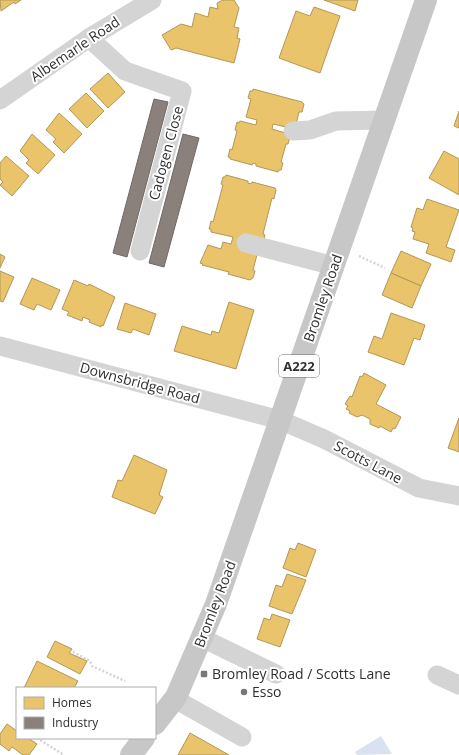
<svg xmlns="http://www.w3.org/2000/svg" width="459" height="755" viewBox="0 0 459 755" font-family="'Open Sans',sans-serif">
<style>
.water{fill:#dae2f1}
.homes{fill:#e9c46a;stroke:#b19758}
.industry{fill:#8a817c;stroke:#6f6865}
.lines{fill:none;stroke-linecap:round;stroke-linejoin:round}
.path{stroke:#d4d4d4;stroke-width:2.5;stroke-dasharray:2 2;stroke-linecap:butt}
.minor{stroke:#d4d4d4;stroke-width:19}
.major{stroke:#c7c7c7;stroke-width:22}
.poi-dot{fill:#787878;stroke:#fff;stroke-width:1.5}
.labels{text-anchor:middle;stroke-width:4;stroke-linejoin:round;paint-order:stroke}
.shield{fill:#fff;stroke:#6d6d6d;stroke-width:1}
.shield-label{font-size:13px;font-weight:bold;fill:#2f2f2f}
.street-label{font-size:14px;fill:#2f2f2f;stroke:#fff}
.poi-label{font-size:14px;fill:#2f2f2f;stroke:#fff;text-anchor:start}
</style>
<rect width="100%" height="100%" fill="#fff"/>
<path class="water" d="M381 736 392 754 357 755 355 752Z"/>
<g class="homes">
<path d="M0 0H21L15 4 14 2 1 11Z"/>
<path d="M223 0H234L239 8 234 27 239 28 237 38 240 39 234 63 176 48 171 50 162 35 181 24 192 27 195 13 208 17 210 7 218 9 217 3Z"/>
<path d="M324 0H358L355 11Z"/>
<path d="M314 7 340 16 320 73 279 58 296 11 310 16Z"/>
<path d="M108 73 125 92 108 108 90 89Z"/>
<path d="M253 89 302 102 304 104 302 112H299L295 129 273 124 272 129 289 134 290 137 288 144H286L281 162 283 163 281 170H279L278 172 256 166V164L253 163 252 165 230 159V157H228L230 149 232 150 237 131 235 130 237 122 239 123 240 121 256 125 257 120 246 117 251 99 248 98 250 91H253Z"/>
<path d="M86 93 104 111 87 128 69 109Z"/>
<path d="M459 111V128L454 126Z"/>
<path d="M59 113 82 134 64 153 53 142 56 139 46 130Z"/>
<path d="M32 134 55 155 38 174 26 163 29 160 20 151Z"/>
<path d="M444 151 459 159V195L429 178Z"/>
<path d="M6 156 29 176 12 196 0 185 3 182 0 179V163Z"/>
<path d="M226 175 248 181V183L251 184 252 182 275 188 276 190 274 199 272 198 263 234 265 235 263 243 239 239 237 246 258 251 253 270 255 271 253 278 250 280 228 274 229 272 202 265 203 264 200 263 208 245 221 249 223 242 231 244 233 237 211 232V229H209L211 221 213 222 223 185 221 184 223 177H225Z"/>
<path d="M427 199 459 210 446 247 455 250 451 262 426 253 429 244 413 239 415 232 412 231 413 228 411 227 417 208 423 210Z"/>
<path d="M401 251 431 264 421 286 391 273Z"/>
<path d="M0 254 5 257 0 268Z"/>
<path d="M0 271 14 277 3 302 0 301Z"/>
<path d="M391 273 421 286 412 308 382 295Z"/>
<path d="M32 278 60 290 51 310 37 304 34 310 20 304Z"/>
<path d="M74 280 88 286 89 284 115 297 103 326 101 325V327L89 322 90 320 83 317 82 321 67 315 69 312 62 309Z"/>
<path d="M229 302 254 310 236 369 174 351 182 326 211 335 212 331 219 333Z"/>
<path d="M125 303 156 314 149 335 133 329 131 333 117 329Z"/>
<path d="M391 313 425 325 420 340 414 338 404 365 368 352 374 336 382 339Z"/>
<path d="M364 373 386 385 376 404 401 417 395 429 393 428 391 432 380 426 379 428 370 424V419L362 415 357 417 349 413 350 411 346 409 348 406 345 404 350 396 352 397 360 376 362 377Z"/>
<path d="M459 418V452L448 448Z"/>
<path d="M134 455 167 470 159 495 163 497 155 514 112 497 118 480 122 481Z"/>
<path d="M298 543 316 550 306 577 283 568 290 548 295 550Z"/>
<path d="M287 574 306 580 292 614 269 606 276 585 282 587Z"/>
<path d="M272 614 290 620 280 647 257 639 264 618 270 620Z"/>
<path d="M55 641 72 649 69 653 87 661 80 674 47 657Z"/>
<path d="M37 661 78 681 74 688H24Z"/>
<path d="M7 724 17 731V738H28L37 744 29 755H23L12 747 9 751 0 744V734Z"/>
<path d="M190 733 229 755H178Z"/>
</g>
<g class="industry">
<path d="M154 99 168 102 127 257 113 253Z"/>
<path d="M183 134 199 138 164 267 149 263Z"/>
</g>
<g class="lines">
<g class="path">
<path d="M359 256 385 268"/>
<path d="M73 652 90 661 92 666 125 681"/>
<path d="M16 725H17"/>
<path d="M37 738 64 755"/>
</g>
<g class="minor">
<path d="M89 38 125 71 182 91 140 251"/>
<path d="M0 100 89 38 152 0"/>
<path d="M293 131 310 130 336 121 385 120"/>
<path d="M246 243 334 266"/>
<path d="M0 346 280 420 324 439 419 488 459 496"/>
<path d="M202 638 276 674"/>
<path d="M437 675 459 685"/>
<path d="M175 699 242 737"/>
</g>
<g class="major">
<path d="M155 724 176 697 216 604 426 0"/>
<path d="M131 755 144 738"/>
</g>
</g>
<g class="poi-dot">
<rect x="200" y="670" width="8" height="8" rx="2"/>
<circle cx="244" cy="692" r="4"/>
</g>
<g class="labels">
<rect class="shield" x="279" y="355" width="40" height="22" rx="3"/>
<g class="shield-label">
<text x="299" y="371">A222</text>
</g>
<g class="street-label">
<text transform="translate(75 49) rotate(-34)" y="5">Albemarle Road</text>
<text transform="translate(166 153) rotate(-75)" y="5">Cadogen Close</text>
<text transform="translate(323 298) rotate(-71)" y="5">Bromley Road</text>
<text transform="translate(140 383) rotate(15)" y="5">Downsbridge Road</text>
<text transform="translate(368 462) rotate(28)" y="5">Scotts Lane</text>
<text transform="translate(215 604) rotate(-69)" y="5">Bromley Road</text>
</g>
<g class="poi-label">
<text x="212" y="679">Bromley Road / Scotts Lane</text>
<text x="252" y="697">Esso</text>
</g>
</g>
<rect x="16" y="687" width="140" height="52" fill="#ffffff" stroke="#acacac"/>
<rect x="24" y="697" width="20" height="12" fill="#e9c46a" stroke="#acacac"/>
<text x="52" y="707" font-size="12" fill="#2f2f2f">Homes</text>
<rect x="24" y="717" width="20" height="12" fill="#8a817c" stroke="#acacac"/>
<text x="52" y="727" font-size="12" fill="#2f2f2f">Industry</text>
</svg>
